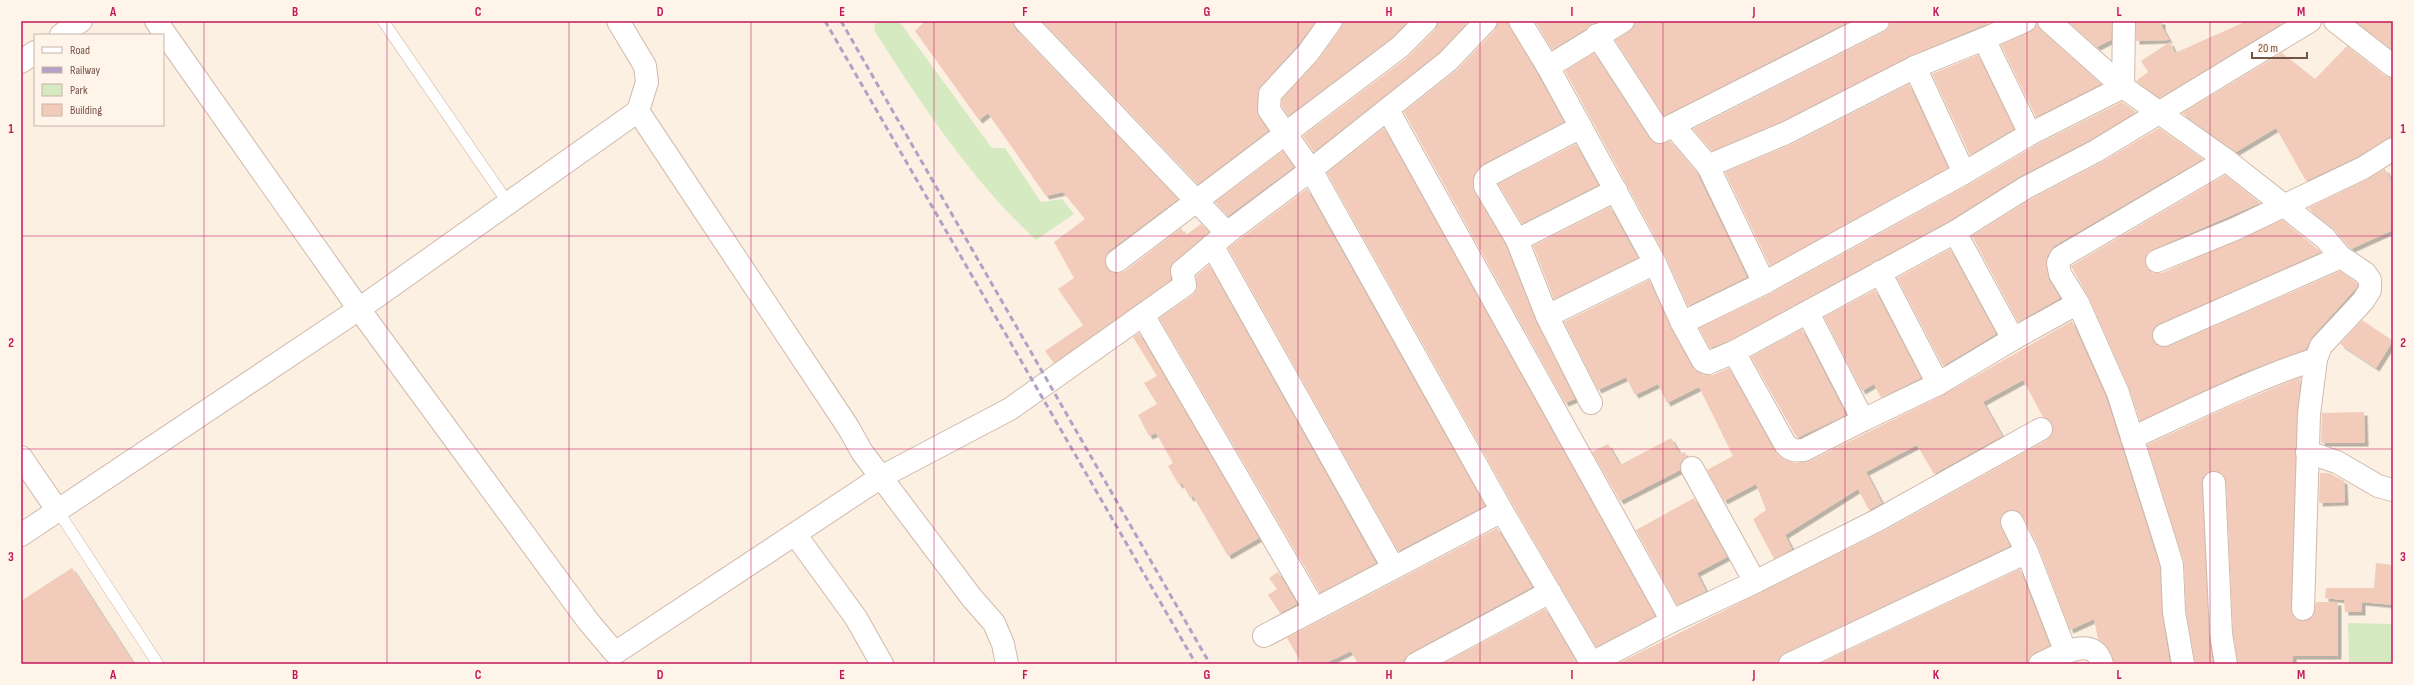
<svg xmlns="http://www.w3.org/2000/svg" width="2414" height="685" viewBox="0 0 2414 685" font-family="'Sofia Sans Condensed',sans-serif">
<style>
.green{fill:#d5eac1}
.building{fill:#f2cbba;filter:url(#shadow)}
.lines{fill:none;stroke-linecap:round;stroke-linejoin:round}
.service-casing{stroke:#d0b9ac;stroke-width:12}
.minor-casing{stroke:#d0b9ac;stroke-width:24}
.service{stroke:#fff;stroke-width:11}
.minor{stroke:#fff;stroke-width:22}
.rail{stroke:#b2a1c6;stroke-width:3;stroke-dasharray:6 4;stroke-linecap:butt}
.grid{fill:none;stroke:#c2185b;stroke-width:1;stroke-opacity:0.55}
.neatline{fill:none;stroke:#c2185b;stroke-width:1.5}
.grid-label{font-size:13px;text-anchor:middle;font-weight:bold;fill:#c2185b}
</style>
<defs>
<filter id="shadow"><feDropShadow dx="3.5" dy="3.5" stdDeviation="0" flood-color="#0004"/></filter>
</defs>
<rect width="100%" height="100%" fill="#fcf0e2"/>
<g class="green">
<path d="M876 21H899L992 148H1005L1041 202 1062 199 1074 214 1036 240C972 181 921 104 874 30Z"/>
<path d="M2348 623 2393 624V664H2301L2349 662Z"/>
</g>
<g class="building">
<path d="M925 21H1013L1016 30 1178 199 1109 251 1105 263 1112 272 1118 273 1125 271 1181 228 1186 235 1201 224 1209 232 1174 262 1170 267 1171 280 1054 363 1045 351 1083 325 1058 289 1074 278 1054 242 1085 219 1063 192 1046 196 988 113 979 120 915 31Z"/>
<path d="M1042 21H1316L1298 45 1261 86 1258 93 1257 110 1259 117 1268 131 1198 184Z"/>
<path d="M1343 21H1408L1392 38 1288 116 1282 106V99L1318 60 1341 28Z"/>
<path d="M1438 21 1468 22 1440 52 1314 152 1303 136 1408 57 1435 30Z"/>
<path d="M1498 21H1508L1564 122 1483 164 1475 173 1473 186 1506 246 1536 321 1575 399 1565 403 1404 112 1457 70 1495 30Z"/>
<path d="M1535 21H1599L1552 50Z"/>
<path d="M1635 21H1850L1664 116 1615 40 1630 31Z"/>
<path d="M1890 21H1994L1910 56 1781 122 1712 151 1693 129 1884 32 1889 27Z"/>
<path d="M2068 21H2112L2111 40 2097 47Z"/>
<path d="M2136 21H2162V27L2169 40 2136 41Z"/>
<path d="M2247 21H2286L2160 98 2136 81 2148 72 2141 61 2170 42 2175 53Z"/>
<path d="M2355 21H2393V50Z"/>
<path d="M2037 24 2041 30 2101 84 2036 117 2001 45 2030 32Z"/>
<path d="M2347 46 2385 76 2393 78V137L2357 157 2306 181 2276 128 2236 152 2182 113 2282 53 2315 79Z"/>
<path d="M1594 53 1650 139 1660 144 1670 141 1697 173 1747 277 1688 306 1666 257 1565 71Z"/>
<path d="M1978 55 2014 129 1970 155 1932 74Z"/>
<path d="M1909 84 1948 168 1770 266 1725 172 1792 144Z"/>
<path d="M2122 102 2136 112 2090 140 2019 177 1949 221 1729 341 1710 348 1699 328 1770 294 1970 184 2036 145Z"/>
<path d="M1384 128 1655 616 1596 647 1513 505 1327 173Z"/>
<path d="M2159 128 2203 159 2054 246 2047 257 2046 265 2049 280 2060 298 2018 322 1972 236 2031 199 2102 162Z"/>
<path d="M1576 144 1598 185 1522 224 1498 184Z"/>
<path d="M1283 151 1294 167 1228 216 1215 202Z"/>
<path d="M2385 169 2393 184V230L2351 249 2333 228 2308 208 2368 179Z"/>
<path d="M2225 175 2260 203 2152 250 2145 260 2149 271 2155 273H2162L2282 220 2321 252 2159 324 2152 333 2156 345 2162 347 2169 346 2340 271 2356 282 2358 286 2312 337 2306 349 2240 374 2140 421 2129 388 2089 298 2071 266Z"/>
<path d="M1307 189 1485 506 1398 551 1228 248Z"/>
<path d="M1610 207 1638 258 1554 299 1533 246Z"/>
<path d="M1950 249 1996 334 1943 366 1897 278Z"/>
<path d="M1209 265 1376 563 1320 593 1159 318 1193 295 1197 289 1196 276Z"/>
<path d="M1649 280 1671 328 1692 367 1704 375H1713L1729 368 1774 450 1783 459 1795 463 1810 461 1943 395 2072 321 2106 397 2160 567 2162 614 2170 664H2114L2109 649 2098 639 2094 619 2070 630 2038 546 2023 516 2012 510 2002 515 2000 522 2010 546 1785 653 1780 657 1778 664H1617L1884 531 2047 440 2053 430 2052 423 2043 417 2023 380 1983 402 2002 436 1934 474 1917 445 1866 472 1882 503 1869 510 1858 489 1785 535 1792 549 1774 559 1753 519 1766 510 1756 484 1724 501 1707 470 1733 456 1699 387 1667 403 1658 384 1635 395 1626 377 1598 390 1564 322Z"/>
<path d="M1875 290 1921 378 1881 398 1874 384 1862 391 1824 317Z"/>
<path d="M2362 320 2393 341 2376 368 2340 344Z"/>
<path d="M1802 329 1846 415 1797 438 1751 357Z"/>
<path d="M1139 333 1259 538 1228 556 1193 496 1190 498 1182 483 1179 485 1168 466 1173 463 1156 433 1149 436 1138 415 1157 404 1144 383 1157 376 1133 337Z"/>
<path d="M2301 377 2297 414 2291 609 2296 619 2303 621 2313 616 2316 602H2338V656H2293V664H2238L2233 633 2226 482 2220 472 2213 471 2203 477 2202 484 2209 635 2213 664H2195L2186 611 2184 562 2147 445 2228 407Z"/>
<path d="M2364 412 2365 443H2321L2322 413Z"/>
<path d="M1671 438 1680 454 1685 452 1687 457 1681 462 1680 470 1620 501 1592 452 1608 444 1620 465Z"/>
<path d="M2320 473H2329L2344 481 2345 502 2319 503Z"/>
<path d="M1694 498 1727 557 1697 573 1706 591 1677 605 1636 530Z"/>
<path d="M1497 528 1532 587 1410 653 1405 658 1404 664H1358L1351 651 1324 664H1302L1287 638Z"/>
<path d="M2376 563 2393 565V605L2362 602V612H2345L2344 600 2325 598 2326 588H2374Z"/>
<path d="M72 568 134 664H21V601Z"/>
<path d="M2020 569 2050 646 2034 653 2030 657 2028 664H1819Z"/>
<path d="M1278 572 1297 604 1280 613 1268 595 1277 589 1269 578Z"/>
<path d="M1545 609 1578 664H1442Z"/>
</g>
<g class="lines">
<g class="service-casing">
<g id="service">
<path d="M383 21 508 203"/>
<path d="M58 511 158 664"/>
</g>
</g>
<g class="minor-casing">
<g id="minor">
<path d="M156 21 359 309 588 621 615 653 881 477 1010 409 1185 285 1182 271 1227 233 1311 170 1502 511 1592 664"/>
<path d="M618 21 645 66 647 82 638 111 848 427 862 452 972 598 994 623 1003 644 1007 664"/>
<path d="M1025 21 1227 233"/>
<path d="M1331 21 1308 53 1270 94 1269 110 1311 170 1448 61 1486 21"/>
<path d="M1520 21 1548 67"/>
<path d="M1623 21 1548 67 1655 263 1682 323 1764 283 1964 173 2030 134 2123 87 2124 21"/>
<path d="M2049 21 2123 87 2226 160 2325 238 2341 257 2365 273 2370 280V290L2363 301 2321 346 2316 359 2309 414 2303 609"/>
<path d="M2335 21 2393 66"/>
<path d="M61 35 81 21"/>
<path d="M1597 35 1660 132 1673 125 1708 166"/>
<path d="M1984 39 2025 21"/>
<path d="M21 62 35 52"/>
<path d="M1915 67 1964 173"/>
<path d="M1388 110 1672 621 1592 663"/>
<path d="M1673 125 1878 21"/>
<path d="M1581 127 1489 175 1485 180V186L1517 240 1547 316 1591 403"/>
<path d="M1955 232 2025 188 2096 151 2310 21"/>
<path d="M1517 240 1616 190"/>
<path d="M1212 245 1393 567"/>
<path d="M1117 261 1400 47 1426 21"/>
<path d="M2157 261 2235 229 2363 168 2393 149"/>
<path d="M1880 272 1938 384"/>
<path d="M1764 283 1708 166 1786 133 1915 67 1984 39 2030 134"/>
<path d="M2078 303 2060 274 2058 263 2061 257 2226 160"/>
<path d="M1143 315 1314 608"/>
<path d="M1547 316 1655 263"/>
<path d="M1682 323 1703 361 1708 363 1734 352 1785 444C1791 451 1795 451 1804 450L1863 420 1808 313"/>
<path d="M2164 335 2341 257"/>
<path d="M1734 352 1955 232 2013 339 2078 303 2118 393 2167 548 2172 565 2174 612 2183 664"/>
<path d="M1863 420 1938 384 2013 339"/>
<path d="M2132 438C2192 410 2252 380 2316 359"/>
<path d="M2307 452 2337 462 2378 486 2393 490"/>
<path d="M21 457 58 511"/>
<path d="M2214 483 2221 634 2226 664"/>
<path d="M2012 522 2027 552"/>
<path d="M795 534 856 618 882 664"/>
<path d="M21 535 359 309 638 111"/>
<path d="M1755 582 1878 520 2041 429"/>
<path d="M1672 621 1755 582 1692 468"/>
<path d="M1264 636 1502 511"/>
<path d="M1416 664 1550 592"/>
<path d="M1790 664 2027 552 2066 653"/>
<path d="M2040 664C2058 656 2094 633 2102 664"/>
</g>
</g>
<use href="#service" class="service"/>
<use href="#minor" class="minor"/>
<g class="rail">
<path d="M825 21 1196 664"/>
<path d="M841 21 1210 664"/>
</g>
</g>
<path class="grid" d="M204 21V664M387 21V664M569 21V664M751 21V664M934 21V664M1116 21V664M1298 21V664M1480 21V664M1663 21V664M1845 21V664M2027 21V664M2210 21V664M21 236H2393M21 449H2393"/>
<rect width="2414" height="685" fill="none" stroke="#fff4e9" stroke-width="44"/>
<rect x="34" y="34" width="130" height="92" fill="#fff4e9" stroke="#c8b4a9"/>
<rect x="42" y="47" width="20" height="6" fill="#ffffff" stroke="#c8b4a9"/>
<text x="70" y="54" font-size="12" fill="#755448">Road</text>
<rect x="42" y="67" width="20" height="6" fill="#b2a1c6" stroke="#c8b4a9"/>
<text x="70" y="74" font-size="12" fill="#755448">Railway</text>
<rect x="42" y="84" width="20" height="12" fill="#d5eac1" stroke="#c8b4a9"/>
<text x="70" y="94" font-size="12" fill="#755448">Park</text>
<rect x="42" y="104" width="20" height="12" fill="#f2cbba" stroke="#c8b4a9"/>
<text x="70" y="114" font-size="12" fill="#755448">Building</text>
<path d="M2252 52v6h55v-6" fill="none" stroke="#755448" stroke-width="2"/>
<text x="2258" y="52" font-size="12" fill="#755448" stroke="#fff4e9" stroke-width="3" paint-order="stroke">20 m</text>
<rect x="22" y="22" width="2370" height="641" class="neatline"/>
<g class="grid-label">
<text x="113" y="16">A</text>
<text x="295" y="16">B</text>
<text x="478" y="16">C</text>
<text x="660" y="16">D</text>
<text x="842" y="16">E</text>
<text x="1025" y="16">F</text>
<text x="1207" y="16">G</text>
<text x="1389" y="16">H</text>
<text x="1572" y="16">I</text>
<text x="1754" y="16">J</text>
<text x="1936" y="16">K</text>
<text x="2119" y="16">L</text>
<text x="2301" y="16">M</text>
<text x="11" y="133">1</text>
<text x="2403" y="133">1</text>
<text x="11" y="347">2</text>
<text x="2403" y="347">2</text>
<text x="11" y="561">3</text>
<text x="2403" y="561">3</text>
<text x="113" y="679">A</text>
<text x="295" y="679">B</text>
<text x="478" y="679">C</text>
<text x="660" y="679">D</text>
<text x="842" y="679">E</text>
<text x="1025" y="679">F</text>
<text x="1207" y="679">G</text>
<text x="1389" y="679">H</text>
<text x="1572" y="679">I</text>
<text x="1754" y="679">J</text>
<text x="1936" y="679">K</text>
<text x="2119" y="679">L</text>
<text x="2301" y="679">M</text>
</g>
</svg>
